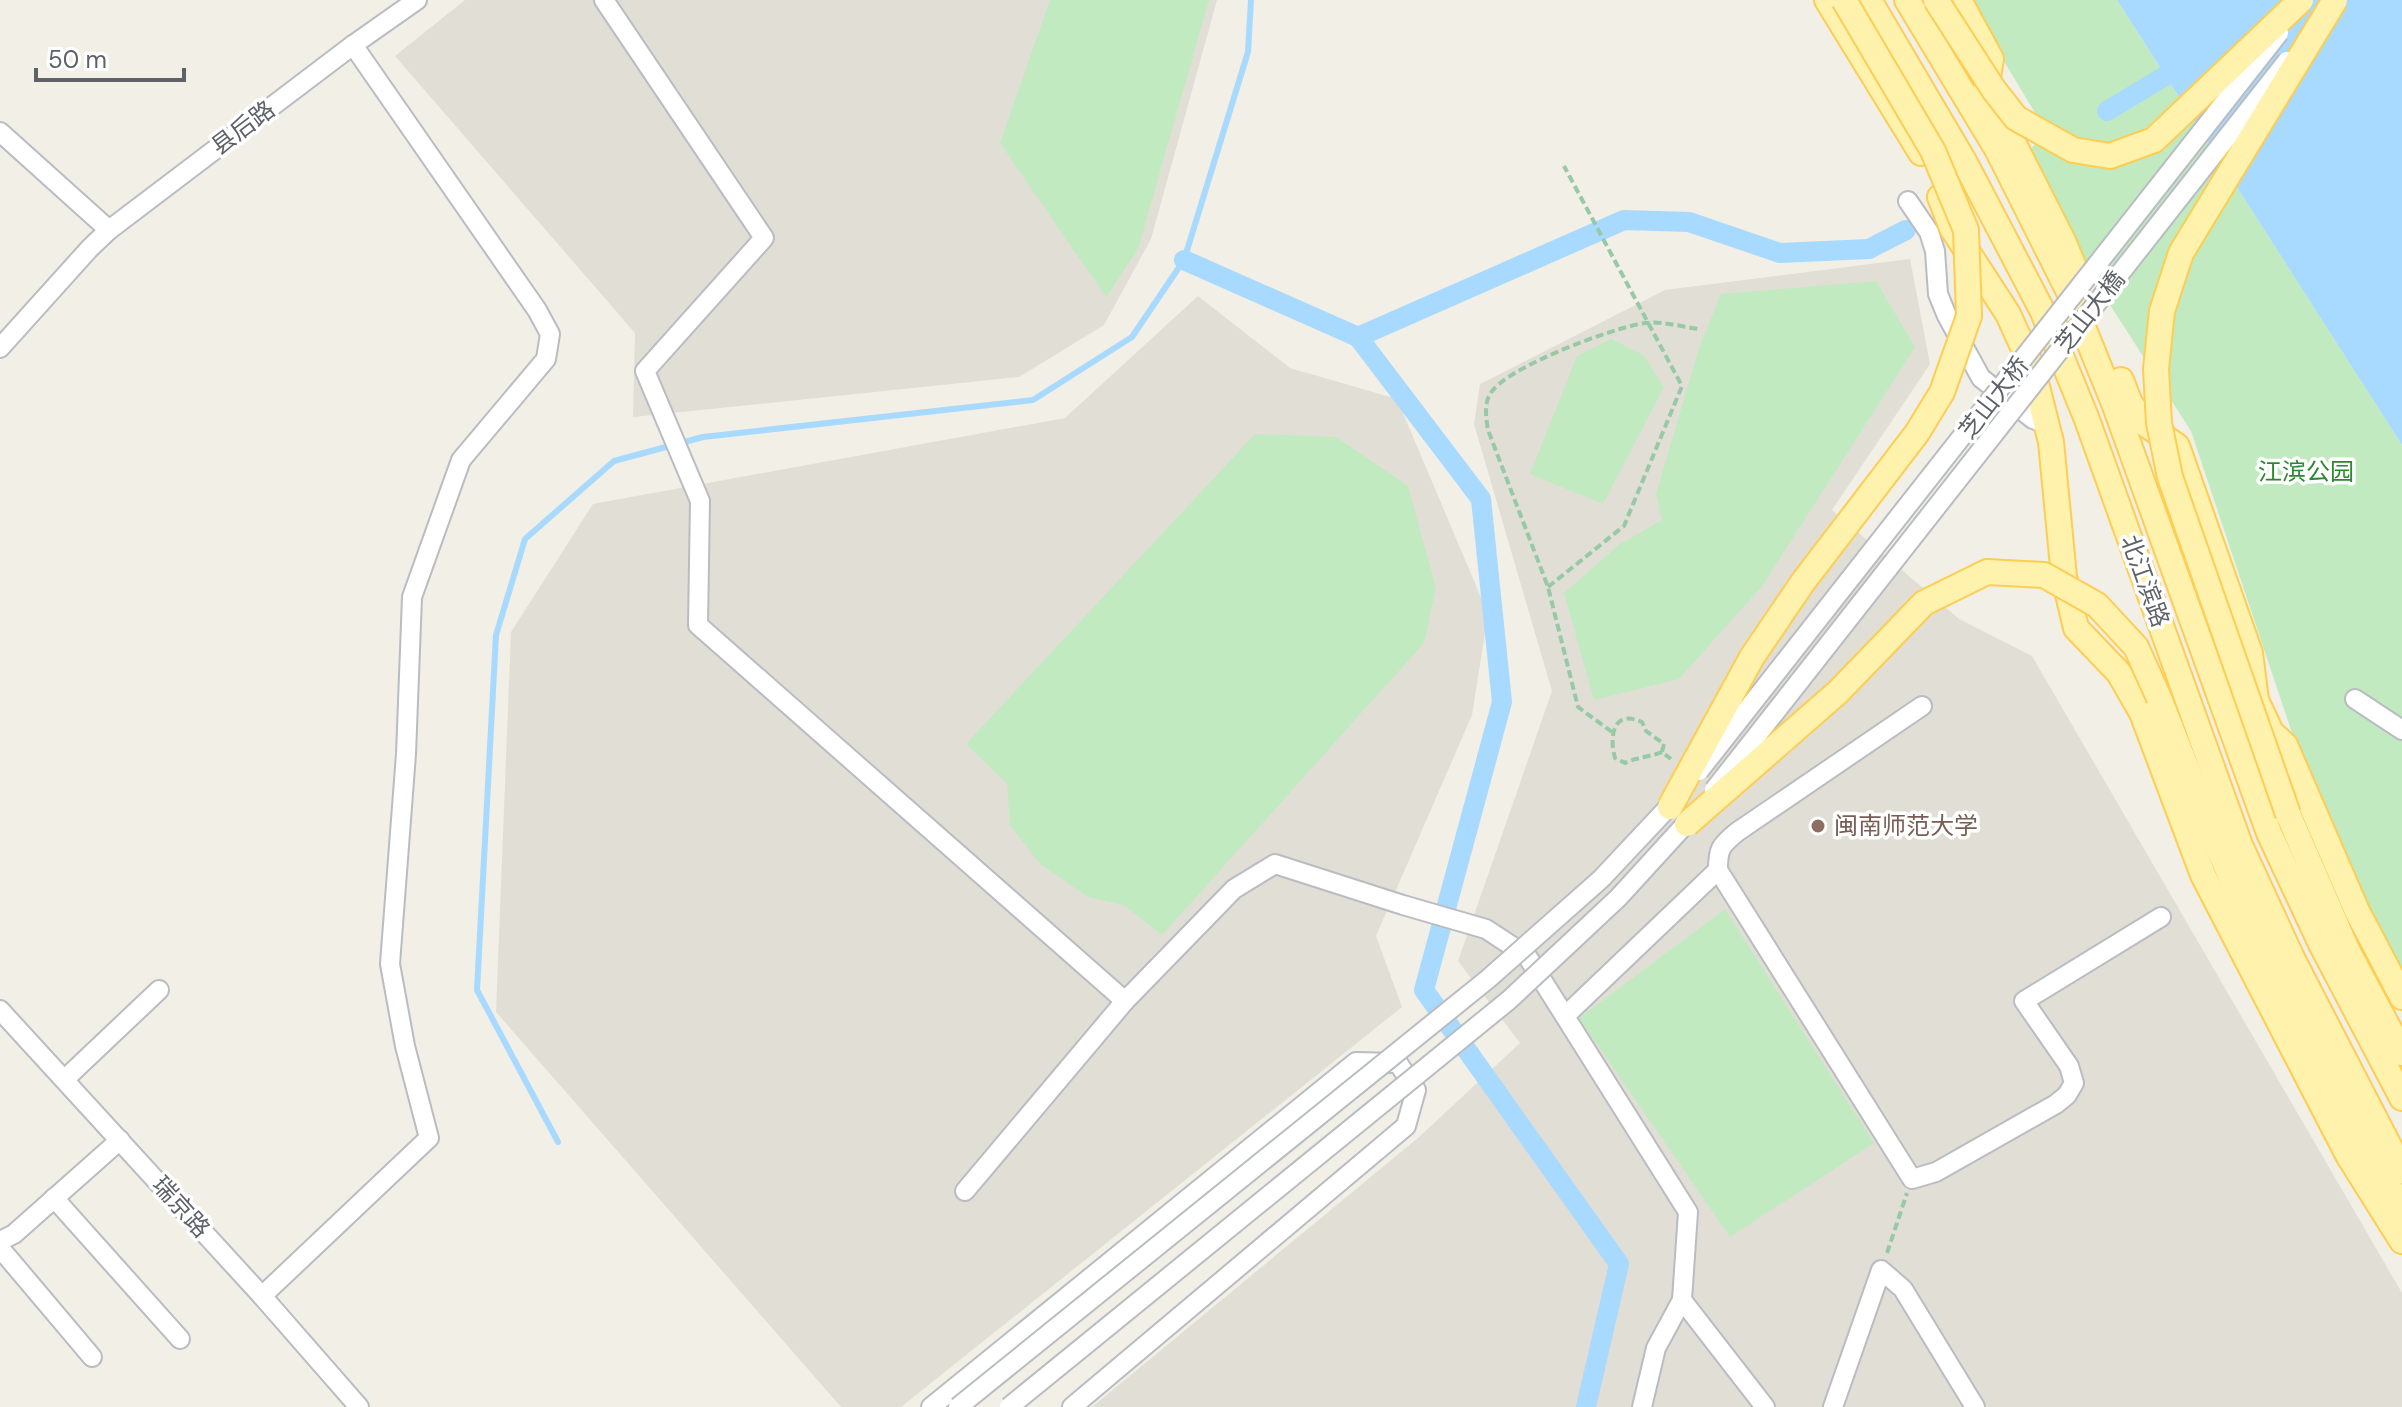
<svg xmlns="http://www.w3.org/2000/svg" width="2402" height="1407" viewBox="0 0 2402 1407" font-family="'DM Sans','Noto Sans SC',sans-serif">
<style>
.education{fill:#e1ded5}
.green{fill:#c1eac1}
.water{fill:#a8d9ff}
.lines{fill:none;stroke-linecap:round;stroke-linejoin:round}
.stream{stroke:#a8d9ff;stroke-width:6}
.canal{stroke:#a8d9ff;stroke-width:20}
.minor-casing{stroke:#b9bcc1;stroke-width:22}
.major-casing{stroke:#fdcd54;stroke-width:28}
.path{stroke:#98c9a6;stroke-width:4;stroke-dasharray:8 4;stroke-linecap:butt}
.minor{stroke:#fff;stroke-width:18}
.major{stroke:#fff2ad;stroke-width:24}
.minor-bridge-casing{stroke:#b9bcc1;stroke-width:22;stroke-linecap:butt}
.major-bridge-casing{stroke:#fdcd54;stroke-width:28;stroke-linecap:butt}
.minor-bridge{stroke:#fff;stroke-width:18}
.major-bridge{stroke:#fff2ad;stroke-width:24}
.education-dot{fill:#8d6e63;stroke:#fff;stroke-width:3}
.labels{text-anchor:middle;stroke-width:7;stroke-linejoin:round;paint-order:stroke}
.street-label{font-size:24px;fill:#5e6268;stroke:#fff}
.park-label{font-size:24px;fill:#2e8632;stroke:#fff}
.education-label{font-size:24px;fill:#785e54;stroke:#fff;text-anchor:start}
</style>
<rect width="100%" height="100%" fill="#f1efe6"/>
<g class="education">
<path d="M465 0H1217L1151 239 1104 325 1019 377 633 417 635 333 395 56Z"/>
<path d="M1910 259 1930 364 1832 510 1959 619 2032 656 2402 1293V1407H1092L1418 1138 1520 1043 1458 961 1552 691 1474 424 1480 384 1665 290Z"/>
<path d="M1198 296 1290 368 1397 399 1488 614 1472 715 1376 936 1402 1007 901 1407H841L496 1012 511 632 593 504 1065 418Z"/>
</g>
<g class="green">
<path d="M1050 0H1209L1138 249 1106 297 1000 143Z"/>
<path d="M1967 0H2117L2402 445V977L2362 898 2294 739 2191 431 2019 163 2046 131Z"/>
<path d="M1876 281 1915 347 1762 586 1679 679 1594 700 1564 593 1620 544 1662 520 1656 494 1699 348 1721 294Z"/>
<path d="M1611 339 1643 355 1664 387 1603 504 1530 474 1577 356Z"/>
<path d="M1255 434 1336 437 1408 486 1436 588 1424 643 1162 935 1124 905 1088 897 1040 864 1010 825 1007 784 966 744Z"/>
<path d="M1725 909 1874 1143 1730 1237 1579 1018Z"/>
</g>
<path class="water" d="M2117 0H2402V445Z"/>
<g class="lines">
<path class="stream" d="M558 1142 477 990 496 635 525 539 614 461 703 437 1033 400 1132 337 1184 260 1248 52 1251 0"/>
<g class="canal">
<path d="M2107 111 2165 76"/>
<path d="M1184 260 1358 337"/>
<path d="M1586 1407 1619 1264 1424 990 1502 702 1481 499 1358 337 1624 220 1689 222 1780 253 1869 249 1906 230"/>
</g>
<g class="minor-casing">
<g id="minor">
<path d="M604 0 764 238 645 371 700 501 698 625 1125 1001 1234 889 1275 864 1403 905 1486 929 1527 956 1688 1212 1682 1300 1765 1407"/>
<path d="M0 132 109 230"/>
<path d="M1908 201 1929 232 1935 251 1938 294 1947 316 1981 378 2033 419 2047 424"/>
<path d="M0 348 90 248 109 230 353 45 417 0"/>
<path d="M2355 699 2402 730"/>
<path d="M1922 706 1737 832C1720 846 1718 849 1718 870L1912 1179 1936 1172 2056 1104 2067 1095 2074 1083 2069 1066 2024 1001 2161 917"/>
<path d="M0 1010 262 1296 359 1407"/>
<path d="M1565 1016 1718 870"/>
<path d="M65 1079 159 990"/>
<path d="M965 1191 1125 1001"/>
<path d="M54 1198 180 1339"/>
<path d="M0 1241 14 1234 120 1140"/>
<path d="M0 1248 92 1357"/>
<path d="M262 1296 429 1138 405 1046 390 964 406 754 412 597 461 460 546 359 550 334 537 310 353 45"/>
<path d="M931 1407 1356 1062 1398 1063 1416 1090 1406 1126 1072 1407"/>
<path d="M1642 1407 1656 1348 1682 1300"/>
<path d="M1833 1407 1881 1270 1903 1289 1975 1407"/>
</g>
</g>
<g class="major-casing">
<g id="major">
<path d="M1827 0 1921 153"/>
<path d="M1869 0 1964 161 2043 312 2086 417 2240 845 2292 958 2402 1171"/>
<path d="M1907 0 1997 149 2068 290 2115 406 2269 833 2321 944 2402 1098"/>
<path d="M1959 0 1991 59 1986 89 2063 241 2079 279"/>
<path d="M1940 197 1952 228 2008 314 2032 367 2051 442 2064 577 2076 628 2119 673 2142 713 2203 875 2348 1155 2402 1241"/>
<path d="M2121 380 2130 403 2144 423 2177 446 2250 653 2256 700 2271 732 2285 745 2357 911 2402 997"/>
<path d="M2159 698 2217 845 2255 933 2402 1211"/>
<path d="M2288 814 2348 952 2402 1053"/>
</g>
</g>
<g class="path">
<path d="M1548 587 1624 526 1682 386 1564 166"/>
<path d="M1612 732 1578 707 1548 587 1488 430C1486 418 1484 404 1490 394 1506 367 1612 328 1645 323 1662 321 1683 327 1700 329"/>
<path d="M1662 752C1650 757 1637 757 1625 763L1615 758C1609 736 1613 709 1642 722L1646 731 1664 744 1662 752 1671 759"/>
<path d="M1887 1253 1907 1193"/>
</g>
<use href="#minor" class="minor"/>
<use href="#major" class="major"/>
<g class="minor-bridge-casing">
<g id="minor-bridge">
<path d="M1699 771 2279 33"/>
<path d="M1714 790 2287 61"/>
<path d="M958 1407 1488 979 1601 879 1678 797"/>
<path d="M1009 1407 1509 1000 1618 898 1693 816"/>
</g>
</g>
<g class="major-bridge-casing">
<g id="major-bridge">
<path d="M1936 0 1994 90 2016 118 2073 150 2110 156 2154 140 2301 0"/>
<path d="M1670 807 1752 657 1803 582 1917 433 1942 392 1969 316 1966 230 1933 151 1844 0"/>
<path d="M2288 814 2170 477 2159 423 2156 369 2162 311 2181 253 2335 0"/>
<path d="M1687 824 1838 692 1924 603 1987 572 2044 575 2097 605 2136 647 2159 698"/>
</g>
</g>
<use href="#minor-bridge" class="minor-bridge"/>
<use href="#major-bridge" class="major-bridge"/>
</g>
<circle class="education-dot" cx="1818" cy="826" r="8"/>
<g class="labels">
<g class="street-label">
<text transform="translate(243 128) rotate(-37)" y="8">县后路</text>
<text transform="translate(2090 312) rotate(-52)" y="8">芝山大橋</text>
<text transform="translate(1994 398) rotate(-52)" y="8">芝山大桥</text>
<text transform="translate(2145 581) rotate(70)" y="8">北江滨路</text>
<text transform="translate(181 1207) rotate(48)" y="8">瑞京路</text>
</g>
<g class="park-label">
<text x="2306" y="480">江滨公园</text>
</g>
<g class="education-label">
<text x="1834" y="834">闽南师范大学</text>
</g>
</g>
<path d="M36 68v12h148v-12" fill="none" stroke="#5e6268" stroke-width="4"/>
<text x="48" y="68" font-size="24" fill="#5e6268" stroke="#ffffff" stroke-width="6" paint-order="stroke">50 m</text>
</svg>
